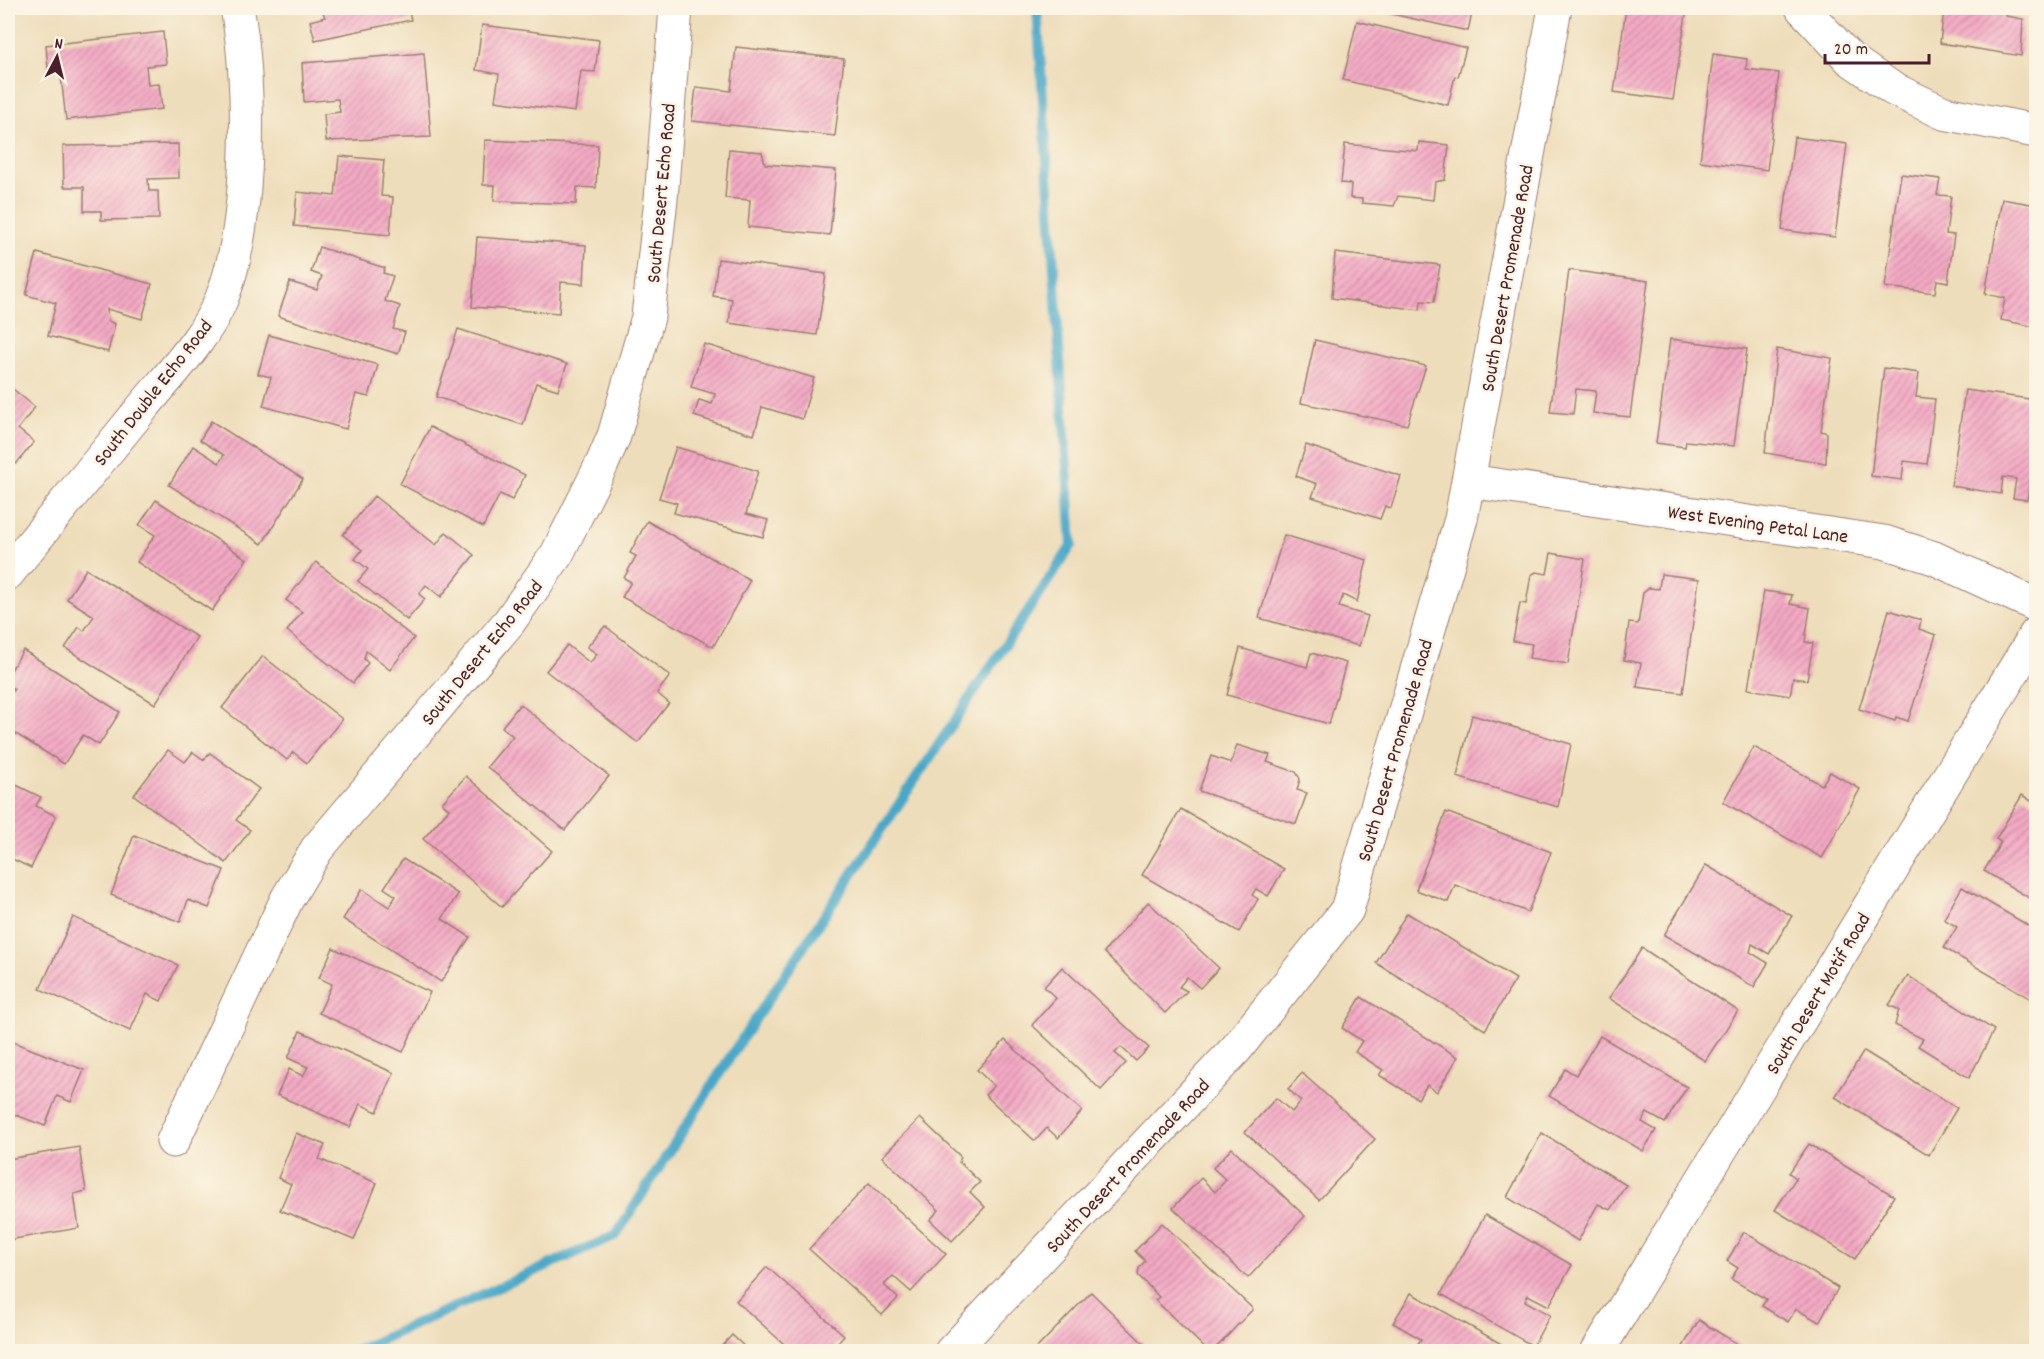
<svg xmlns="http://www.w3.org/2000/svg" width="2044" height="1359" viewBox="0 0 2044 1359" font-family="Dekko,sans-serif">
<style>
.lines{fill:none;stroke-linecap:round;stroke-linejoin:round}
.stream{stroke:#49a8c8;stroke-width:10}
.building{fill:url(#building-hatch)}
.minor-casing{stroke:#9c7e72;stroke-width:35}
.minor{stroke:#fff;stroke-width:33}
.labels{text-anchor:middle;stroke-width:5;stroke-linejoin:round;paint-order:stroke}
.street-label{font-size:20px;fill:#4a1f2b;stroke:#fcf5e5}
</style>
<defs>
<pattern id="building-hatch" width="6" height="6" patternUnits="userSpaceOnUse" patternTransform="scale(1.5)"><rect width="6" height="6" fill="#f4aac5"/><path d="M-1 1l2-2M0 6l6-6M5 7l2-2" fill="none" stroke="#c88aa0"/></pattern>
</defs>
<rect width="100%" height="100%" fill="#fcf5e5"/>
<filter id="ink" filterUnits="userSpaceOnUse"><feTurbulence type="fractalNoise" baseFrequency=".0167" numOctaves="2"/><feDisplacementMap in="SourceGraphic" scale="12" xChannelSelector="R" yChannelSelector="G"/><feConvolveMatrix kernelMatrix="1 2 1 2 8 2 1 2 1" color-interpolation-filters="sRGB"/></filter>
<filter id="wash" filterUnits="userSpaceOnUse"><feTurbulence type="fractalNoise" baseFrequency=".008" numOctaves="4" result="noise"/><feDisplacementMap in="SourceGraphic" scale="24" xChannelSelector="R" yChannelSelector="G"/><feGaussianBlur stdDeviation="1.35" result="paint"/><feColorMatrix in="noise" values="0 0 0 0 0 0 0 0 0 0 0 0 0 0 0 0 0 1.4 0 .05"/><feComposite in="paint" operator="in"/></filter>
<g filter="url(#wash)">
<rect width="100%" height="100%" fill="#eeddba"/>
<g class="lines">
<path class="stream" d="M353 1352 616 1235 736 1048 1072 545 1037 8"/>
</g>
<g id="blocks">
<g class="building">
<path d="M321 8H408L411 20 315 40 310 21 325 17Z"/>
<path d="M1365 8H1473L1468 31Z"/>
<path d="M1626 8H1687L1673 100 1614 92Z"/>
<path d="M1944 8H2007L2006 16 2023 19 2021 56 1940 43Z"/>
<path d="M1357 21 1466 48 1458 77 1455 76 1448 105 1343 80Z"/>
<path d="M482 25 599 40 595 72 581 71 575 112 495 101 499 74 476 70Z"/>
<path d="M163 32 166 64 146 66 148 85 159 84 162 109 66 120 60 67 48 68 46 45Z"/>
<path d="M736 47 844 59 835 136 692 121 696 87 731 91Z"/>
<path d="M424 53 431 137 326 141 324 114 340 112 338 99 304 102 302 63Z"/>
<path d="M1713 54 1747 59 1746 69 1779 73 1767 170 1700 161Z"/>
<path d="M1794 137 1847 144 1835 237 1782 230Z"/>
<path d="M485 140 598 145 596 188 577 187 576 204 494 201 495 185H483Z"/>
<path d="M1419 142 1449 145 1445 180 1435 182 1433 200 1398 196 1394 206 1362 203V199L1350 198 1351 184 1341 183 1345 144 1418 151Z"/>
<path d="M178 144 179 178 148 179 149 191H158L159 219 101 220V211H84V187H64L63 146Z"/>
<path d="M729 149 762 152 765 164 836 170 830 235 748 227 750 200 725 198Z"/>
<path d="M339 156 384 160 381 196 393 197 390 235 294 226 297 192 335 196Z"/>
<path d="M1901 174 1940 179 1937 195 1951 196 1946 234 1954 235 1948 282 1937 280 1935 293 1885 287Z"/>
<path d="M2002 199 2036 205V327L2001 320 2005 298 1985 294Z"/>
<path d="M477 237 586 245 584 284 561 282 559 313 472 307Z"/>
<path d="M319 247 385 268 383 273 393 276 385 301 400 306 393 329 405 332 398 354 278 316 290 282 317 290 322 276 311 272Z"/>
<path d="M37 253 152 284 142 319 107 309 108 321 115 324 108 352 48 336 56 303 26 295Z"/>
<path d="M1335 253 1440 265 1434 302 1421 301 1420 310 1332 298Z"/>
<path d="M718 259 826 274 817 335 729 323 732 299 713 296Z"/>
<path d="M1569 270 1648 281 1630 417 1593 413 1596 391 1576 389 1573 414 1550 412Z"/>
<path d="M458 329 567 364 558 390 536 383 523 425 436 397Z"/>
<path d="M269 335 378 365 369 397 356 394 346 429 263 406 271 377 258 374Z"/>
<path d="M1670 339 1747 349 1734 446 1686 441 1685 447 1656 443Z"/>
<path d="M1315 340 1426 366 1407 425 1301 403Z"/>
<path d="M704 344 814 378 802 419 762 407 754 435 694 416 699 400 712 404 715 394 691 387Z"/>
<path d="M1777 349 1832 358 1821 431 1827 433 1826 463 1765 453Z"/>
<path d="M1884 368 1919 373 1916 397 1935 399 1927 464 1904 461 1902 480 1871 476Z"/>
<path d="M8 385 35 407 18 429 34 442 16 464 8 456Z"/>
<path d="M1965 390 2036 400V438L2027 500 2013 498 2016 479 2003 477 2001 494 1951 486Z"/>
<path d="M211 421 303 479 262 544 169 485 193 446 219 463 224 455 200 440Z"/>
<path d="M430 427 525 475 512 500 500 494 483 527 400 484Z"/>
<path d="M1306 445 1401 476 1391 508 1385 506 1380 519 1312 497 1317 484 1296 476Z"/>
<path d="M676 447 758 471 746 514 768 520 763 537 674 513 677 503 659 498Z"/>
<path d="M374 496 436 545 446 532 474 555 441 597 426 585 419 594 425 599 407 620 358 581 368 569 355 559 362 550 343 535Z"/>
<path d="M156 500 247 559 212 611 137 562 155 535 139 525Z"/>
<path d="M647 521 750 580 713 647 622 597 631 582 624 578 636 556 630 553Z"/>
<path d="M1284 535 1367 560 1357 602 1343 595 1339 607 1368 616 1359 646 1259 618Z"/>
<path d="M1551 553 1585 559 1568 664 1529 658 1532 644 1513 641 1520 603 1526 604 1531 575 1536 572 1547 574Z"/>
<path d="M316 562 414 638 390 670 366 651 364 659 368 663 353 683 287 631 302 612 286 600Z"/>
<path d="M86 569 197 637 155 704 65 648 79 627 84 631 94 616 67 599Z"/>
<path d="M1661 574 1699 579 1683 693 1637 687 1641 663 1624 660 1629 623 1638 624 1643 593 1649 588 1659 589Z"/>
<path d="M1764 591 1792 595 1790 604 1810 608 1805 642 1813 643 1807 680 1793 678 1790 696 1748 689Z"/>
<path d="M1889 610 1921 620 1919 629 1936 635 1908 721 1896 717 1895 721 1859 709Z"/>
<path d="M605 626 670 676 657 693 669 703 638 743 546 671 567 645 590 663 597 654 587 647Z"/>
<path d="M1240 648 1307 667 1311 653 1346 663 1329 724 1227 695Z"/>
<path d="M23 650 120 712 99 745 83 735 64 764 8 729V699L14 689 8 685V675Z"/>
<path d="M263 656 342 719 307 763 293 752 287 760 222 708Z"/>
<path d="M520 704 609 776 565 830 487 767 513 736 502 727Z"/>
<path d="M1472 715 1571 744 1558 807 1457 777Z"/>
<path d="M1237 745 1270 755 1267 762 1296 772 1300 779 1297 790 1307 793 1296 824 1199 791 1211 756 1231 763Z"/>
<path d="M1754 747 1822 785 1830 772 1860 789 1822 858 1723 802Z"/>
<path d="M168 750 185 762 193 752 204 760 210 753 259 789 236 820 250 830 226 863 134 795Z"/>
<path d="M466 776 552 851 502 907 423 839 449 809 442 803Z"/>
<path d="M8 781 41 797 36 806 56 816 31 868 8 857Z"/>
<path d="M2022 795 2036 804V902L1984 871 2001 842 1996 839Z"/>
<path d="M1181 809 1284 869 1268 896 1256 889 1252 895 1258 899 1239 932 1142 875Z"/>
<path d="M1446 812 1551 852 1528 912 1455 885 1448 902 1416 890Z"/>
<path d="M134 835 224 870 209 908 188 900 180 922 111 895Z"/>
<path d="M403 859 458 894 442 919 470 937 441 982 343 919 362 889 389 907 396 896 384 888Z"/>
<path d="M1706 865 1792 916 1769 954 1752 944 1750 952 1768 963 1754 987 1664 935Z"/>
<path d="M1962 887 2036 930V1002L1944 948 1957 927 1944 919Z"/>
<path d="M1148 902 1219 968 1200 988 1187 977 1179 987 1187 991 1165 1013 1104 952Z"/>
<path d="M1407 913 1516 979 1485 1030 1376 963Z"/>
<path d="M73 917 178 965 161 1001 147 994 130 1031 40 989Z"/>
<path d="M333 948 430 992 403 1052 319 1013 332 984 319 978Z"/>
<path d="M1642 948 1738 1011 1705 1061 1609 998Z"/>
<path d="M1062 967 1149 1048 1136 1061 1121 1047 1115 1053 1126 1063 1101 1090 1032 1025 1056 998 1044 987Z"/>
<path d="M1908 976 1994 1030 1969 1078 1918 1046 1923 1039 1895 1025 1899 1010 1889 1005Z"/>
<path d="M1361 997 1458 1057 1437 1092 1427 1085 1418 1099 1379 1075 1383 1070 1355 1052 1362 1041 1342 1028Z"/>
<path d="M300 1031 394 1073 377 1112 360 1104 350 1127 277 1095 289 1069 303 1076 308 1067 288 1058Z"/>
<path d="M1600 1036 1687 1087 1665 1123 1647 1113 1642 1122 1656 1130 1643 1151 1549 1096 1565 1069 1576 1075Z"/>
<path d="M8 1040 84 1070 71 1102 57 1096 45 1126 8 1112Z"/>
<path d="M1005 1040 1082 1111 1058 1138 1047 1128 1035 1141 985 1095 994 1086 977 1070Z"/>
<path d="M1864 1051 1957 1108 1929 1155 1835 1097Z"/>
<path d="M1302 1073 1375 1139 1319 1200 1245 1132 1276 1098 1292 1112 1301 1101 1288 1089Z"/>
<path d="M920 1118 961 1157 959 1162 980 1182 970 1192 985 1207 952 1241 930 1220 939 1210 882 1157Z"/>
<path d="M296 1133 325 1145 319 1159 377 1183 354 1240 280 1210 291 1184 278 1178Z"/>
<path d="M1542 1133 1626 1185 1610 1210 1598 1204 1578 1241 1507 1197Z"/>
<path d="M1809 1144 1894 1196 1855 1259 1775 1210 1796 1178 1789 1173Z"/>
<path d="M79 1147 86 1191 74 1194 79 1228 8 1240V1159Z"/>
<path d="M1232 1148 1305 1216 1248 1278 1173 1208 1201 1178 1215 1192 1226 1180 1213 1168Z"/>
<path d="M869 1183 946 1254 911 1292 893 1276 884 1285 898 1298 882 1315 809 1249Z"/>
<path d="M1485 1215 1572 1265 1549 1306 1528 1295 1525 1301 1550 1315 1533 1346 1441 1294Z"/>
<path d="M1162 1223 1253 1309 1212 1352H1209L1155 1300 1159 1297 1138 1275 1139 1268 1145 1261 1135 1251Z"/>
<path d="M1744 1232 1838 1288 1819 1322 1796 1309 1788 1322 1762 1306 1766 1299 1731 1279 1738 1268 1727 1261Z"/>
<path d="M767 1267 844 1335 834 1347 840 1352H793L736 1301Z"/>
<path d="M1091 1292 1152 1352H1033Z"/>
<path d="M1411 1293 1505 1346 1501 1352H1413L1421 1339 1393 1323Z"/>
<path d="M1699 1320 1750 1352H1690L1682 1348Z"/>
<path d="M732 1335 750 1352H716Z"/>
</g>
</g>
</g>
<g filter="url(#ink)">
<use href="#blocks" fill-opacity="0" stroke="#9c7e72" stroke-width="1.5"/>
<g class="lines">
<g class="minor-casing">
<g id="minor">
<path d="M1802 8 1850 59 1893 89 1944 113 2036 131"/>
<path d="M1469 481 1884 542 1934 558 2036 605"/>
<path d="M8 573C53 518 98 462 143 407 170 374 204 340 221 300 251 228 252 85 237 8"/>
<path d="M173 1141 287 899 317 849 509 622 557 554 602 464 614 436 648 317 661 199 676 8"/>
<path d="M951 1352 1236 1049 1347 910 1461 519 1555 8"/>
<path d="M1597 1352 2036 634"/>
</g>
</g>
<use href="#minor" class="minor"/>
</g>
</g>
<g class="labels">
<g class="street-label">
<text transform="translate(660 193) rotate(-85)" y="7">South Desert Echo Road</text>
<text transform="translate(1506 278) rotate(-80)" y="7">South Desert Promenade Road</text>
<text transform="translate(152 392) rotate(-52)" y="7">South Double Echo Road</text>
<text transform="translate(1758 523) rotate(8)" y="7">West Evening Petal Lane</text>
<text transform="translate(481 652) rotate(-51)" y="7">South Desert Echo Road</text>
<text transform="translate(1394 750) rotate(-74)" y="7">South Desert Promenade Road</text>
<text transform="translate(1817 993) rotate(-59)" y="7">South Desert Motif Road</text>
<text transform="translate(1127 1165) rotate(-47)" y="7">South Desert Promenade Road</text>
</g>
</g>
<rect width="2044" height="1359" fill="none" stroke="#fcf5e5" stroke-width="30"/>
<g transform="translate(57 57) rotate(7)" stroke="#fcf5e5" stroke-width="4.5" paint-order="stroke">
<path d="M0-4.5L10 22L0 15L-10 22Z" fill="#4a1f2b"/>
<text y="-9" font-size="16" font-weight="bold" text-anchor="middle" fill="#4a1f2b">N</text>
</g>
<path d="M1825 54v9h104v-9" fill="none" stroke="#4a1f2b" stroke-width="3"/>
<text x="1834" y="54" font-size="18" fill="#4a1f2b" stroke="#fcf5e5" stroke-width="4.5" paint-order="stroke">20 m</text>
</svg>
